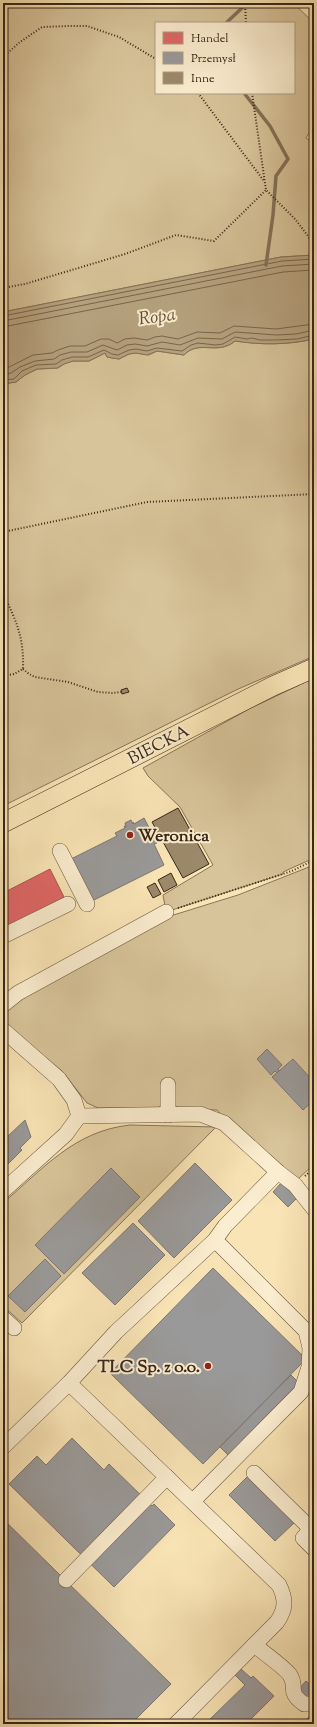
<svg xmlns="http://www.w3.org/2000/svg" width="317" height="1727" viewBox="0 0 317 1727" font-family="'Sorts Mill Goudy',serif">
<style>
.green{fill:#d8c49a;stroke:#887559;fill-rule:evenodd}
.water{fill:#b7a380;stroke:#847156}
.shops{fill:#e06666;stroke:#ae534f}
.industry{fill:#999;stroke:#7c7672}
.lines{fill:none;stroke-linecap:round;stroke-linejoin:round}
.shore{stroke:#78644c;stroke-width:1}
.stream{stroke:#847156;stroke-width:3.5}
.building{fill:#9c896a;stroke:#382618}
.minor-casing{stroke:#68563f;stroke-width:16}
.major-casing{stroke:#382618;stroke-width:20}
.path{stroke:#382618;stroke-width:2;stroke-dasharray:1 2;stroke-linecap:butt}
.minor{stroke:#fbedcf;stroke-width:15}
.major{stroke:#f9e4b5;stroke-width:19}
.poi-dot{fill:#8f2418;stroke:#fbedcf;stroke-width:1.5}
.labels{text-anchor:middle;stroke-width:4;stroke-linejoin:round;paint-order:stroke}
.street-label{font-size:17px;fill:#382618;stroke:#fbedcf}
.poi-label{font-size:17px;font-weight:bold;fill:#382618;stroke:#fbedcf;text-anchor:start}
.water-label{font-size:18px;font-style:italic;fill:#5e4c37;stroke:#fbedcf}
</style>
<rect width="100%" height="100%" fill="#f9e4b5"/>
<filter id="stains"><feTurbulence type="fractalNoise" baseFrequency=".005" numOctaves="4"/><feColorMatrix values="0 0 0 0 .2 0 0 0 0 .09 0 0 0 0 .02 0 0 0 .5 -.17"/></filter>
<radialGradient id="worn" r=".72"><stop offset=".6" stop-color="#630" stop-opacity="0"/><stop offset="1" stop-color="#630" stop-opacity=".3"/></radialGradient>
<g class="green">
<path d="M3 3H293L314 23V125L306 138 314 144V255L281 257 3 312ZM156 23H294V93H156Z"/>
<path d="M314 339V656L236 690 3 806V384L16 382 25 375 37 369 58 368 64 364 73 361H89L105 353 107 357 119 359 129 354 136 353 149 355 157 351 184 355C199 339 218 356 235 341 261 345 288 345 314 339Z"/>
<path d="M314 678V858L283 872V874L166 912 163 895 213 865 180 807 148 776 143 768 249 709Z"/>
<path d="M314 865V1164L297 1180 231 1126 217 1110 179 1109 174 1104H163L158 1108H98L87 1103 62 1071 4 1023V1015L7 1009 52 980 167 917 238 895Z"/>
<path d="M130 1125 216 1127 22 1323 3 1306V1203C43 1169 74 1131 130 1125Z"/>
</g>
<path class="water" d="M314 255V339C287 345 261 345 235 341 217 356 199 339 184 355L157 351 147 355 136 353 129 354 119 359 112 358 107 357 105 353 89 361H73L64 364 57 368 37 369 25 375 16 382 3 384V312L281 257Z"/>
<path class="shops" d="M50 869 65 899 5 929 3 924V893Z"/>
<g class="industry">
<path d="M144 818 157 843 154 844 164 865 92 901 71 859 117 836 115 833 125 828 124 826 126 827 125 823 131 820 133 824V822L134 824Z"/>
<path d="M267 1049 282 1065 278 1069 279 1071 277 1073 275 1071 271 1075 257 1059Z"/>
<path d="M293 1059 314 1082V1100L303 1110 272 1077Z"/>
<path d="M25 1120 31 1137 20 1148 22 1150 3 1169V1131L8 1136Z"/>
<path d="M195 1163 232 1200 174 1258 138 1221Z"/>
<path d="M111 1168 140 1197 64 1274 35 1245Z"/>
<path d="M281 1183 297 1198 288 1207 273 1192Z"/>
<path d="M133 1223 165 1255 115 1305 82 1273Z"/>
<path d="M45 1259 61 1276 25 1312 8 1296Z"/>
<path d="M213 1268 306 1359 203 1464 110 1373Z"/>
<path d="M291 1375 302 1386 231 1458 220 1447Z"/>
<path d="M72 1438 104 1470 109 1464 152 1506 154 1504 175 1525 114 1587 9 1484 37 1456 46 1465Z"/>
<path d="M248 1476 295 1522 275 1541 229 1495Z"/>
<path d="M3 1519 171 1684 131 1724H3Z"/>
<path d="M241 1669 251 1678 253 1676 274 1696 246 1724H205L245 1685 235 1675Z"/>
<path d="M306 1681 314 1688V1699L310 1703 297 1691Z"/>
<path d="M314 1712V1724H302Z"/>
</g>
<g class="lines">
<g class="shore">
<path d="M3 316 282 261 314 259"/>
<path d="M3 321 282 266 314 264"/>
<path d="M3 327 283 272 314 270"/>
<path d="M3 368 9 367 33 355 52 353 58 350 70 346H85L101 339H109L117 343 125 339 134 338 147 340 155 337 162 336 178 339 197 332 220 333 234 326 276 329 314 324"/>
<path d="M3 375 11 373 20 367 35 361 54 359 60 355 71 352H87L103 345 117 350 127 345 135 344 147 346 162 342 180 345 198 338 222 339 235 332 276 335 296 334 314 330"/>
<path d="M3 380 14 379 22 371 36 365 56 364 62 360 72 357H88L104 350 112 354 118 355 129 350 136 349 147 351 157 348 182 351 191 345 198 343 216 345 223 344 235 337 247 339 252 338 260 340H276L297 339 314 335"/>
</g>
<g class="stream">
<path d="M226 23 243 7 241 3"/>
<path d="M244 93 270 126 288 159 276 176 273 215 266 265"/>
</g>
</g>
<g class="building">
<path d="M127 688 129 692 122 694 121 690Z"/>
<path d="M178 808 209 864 183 878 152 822Z"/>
<path d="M171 873 177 885 164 892 158 880Z"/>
<path d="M155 883 161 894 153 898 147 887Z"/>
</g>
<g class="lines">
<g class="minor-casing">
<g id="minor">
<path d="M60 851 87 904"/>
<path d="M3 936 68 904"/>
<path d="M3 1005 18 993 166 912"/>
<path d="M3 1030 59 1079 74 1100 79 1116 66 1134 3 1191"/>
<path d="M168 1115V1085"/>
<path d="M79 1116 200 1114 224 1123 278 1172 295 1185 314 1209"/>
<path d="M3 1318 14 1328"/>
<path d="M69 1383 279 1585C286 1599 286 1609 277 1622L176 1724"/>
<path d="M3 1447 69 1383 116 1332 215 1240 225 1226 278 1172"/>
<path d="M254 1473 311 1529 314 1528"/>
<path d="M193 1501 301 1392 309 1367 310 1348 306 1331 215 1240"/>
<path d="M311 1529 303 1538 314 1549"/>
<path d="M66 1580 167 1477"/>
<path d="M254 1645C262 1651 286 1669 290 1675 298 1688 286 1691 304 1704H314"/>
</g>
</g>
<g class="major-casing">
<path id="major" d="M3 823 273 686 314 668"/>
</g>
<g class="path">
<path d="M245 3 246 23"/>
<path d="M3 57 20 42 42 27 69 26H87L119 37 156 59"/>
<path d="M198 93 264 181"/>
<path d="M252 93 266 190 295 219 308 236 314 249"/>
<path d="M3 288 25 284 125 254 176 235 214 241 266 190"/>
<path d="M3 532 147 502 314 494"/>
<path d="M3 593C16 621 24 636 23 669L14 674 3 676"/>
<path d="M23 669 29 674 35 677 68 682 98 692 112 693 121 692"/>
<path d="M178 908 292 871 314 860"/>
<path d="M305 1176 314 1168"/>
</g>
<use href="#minor" class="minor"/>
<use href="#major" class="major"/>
</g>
<g class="poi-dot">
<circle cx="130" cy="835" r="4"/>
<circle cx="208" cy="1366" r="4"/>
</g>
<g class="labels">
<g class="street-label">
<text transform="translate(158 744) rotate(-27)" y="6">BIECKA</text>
</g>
<g class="poi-label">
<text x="138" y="841">Weronica</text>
<text x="200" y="1372" text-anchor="end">TLC Sp. z o.o.</text>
</g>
<g class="water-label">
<text transform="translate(157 316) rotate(-8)" y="6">Ropa</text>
</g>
</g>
<rect width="317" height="1727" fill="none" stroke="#f9e4b5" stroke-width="16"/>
<rect x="4" y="4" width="309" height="1719" fill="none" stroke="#382618" stroke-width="2"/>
<rect x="8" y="8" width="301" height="1711" fill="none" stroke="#382618"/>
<rect x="155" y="22" width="140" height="72" fill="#fbedcf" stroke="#ad9d86"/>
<rect x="163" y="32" width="20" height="12" fill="#e06666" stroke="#ad9d86"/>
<text x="191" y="42" font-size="12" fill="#382618">Handel</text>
<rect x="163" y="52" width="20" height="12" fill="#999999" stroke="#ad9d86"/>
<text x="191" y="62" font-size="12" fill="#382618">Przemysł</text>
<rect x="163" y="72" width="20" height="12" fill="#9c896a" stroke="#ad9d86"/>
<text x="191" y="82" font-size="12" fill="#382618">Inne</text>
<rect width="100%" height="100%" filter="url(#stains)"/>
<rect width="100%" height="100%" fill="url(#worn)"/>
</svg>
